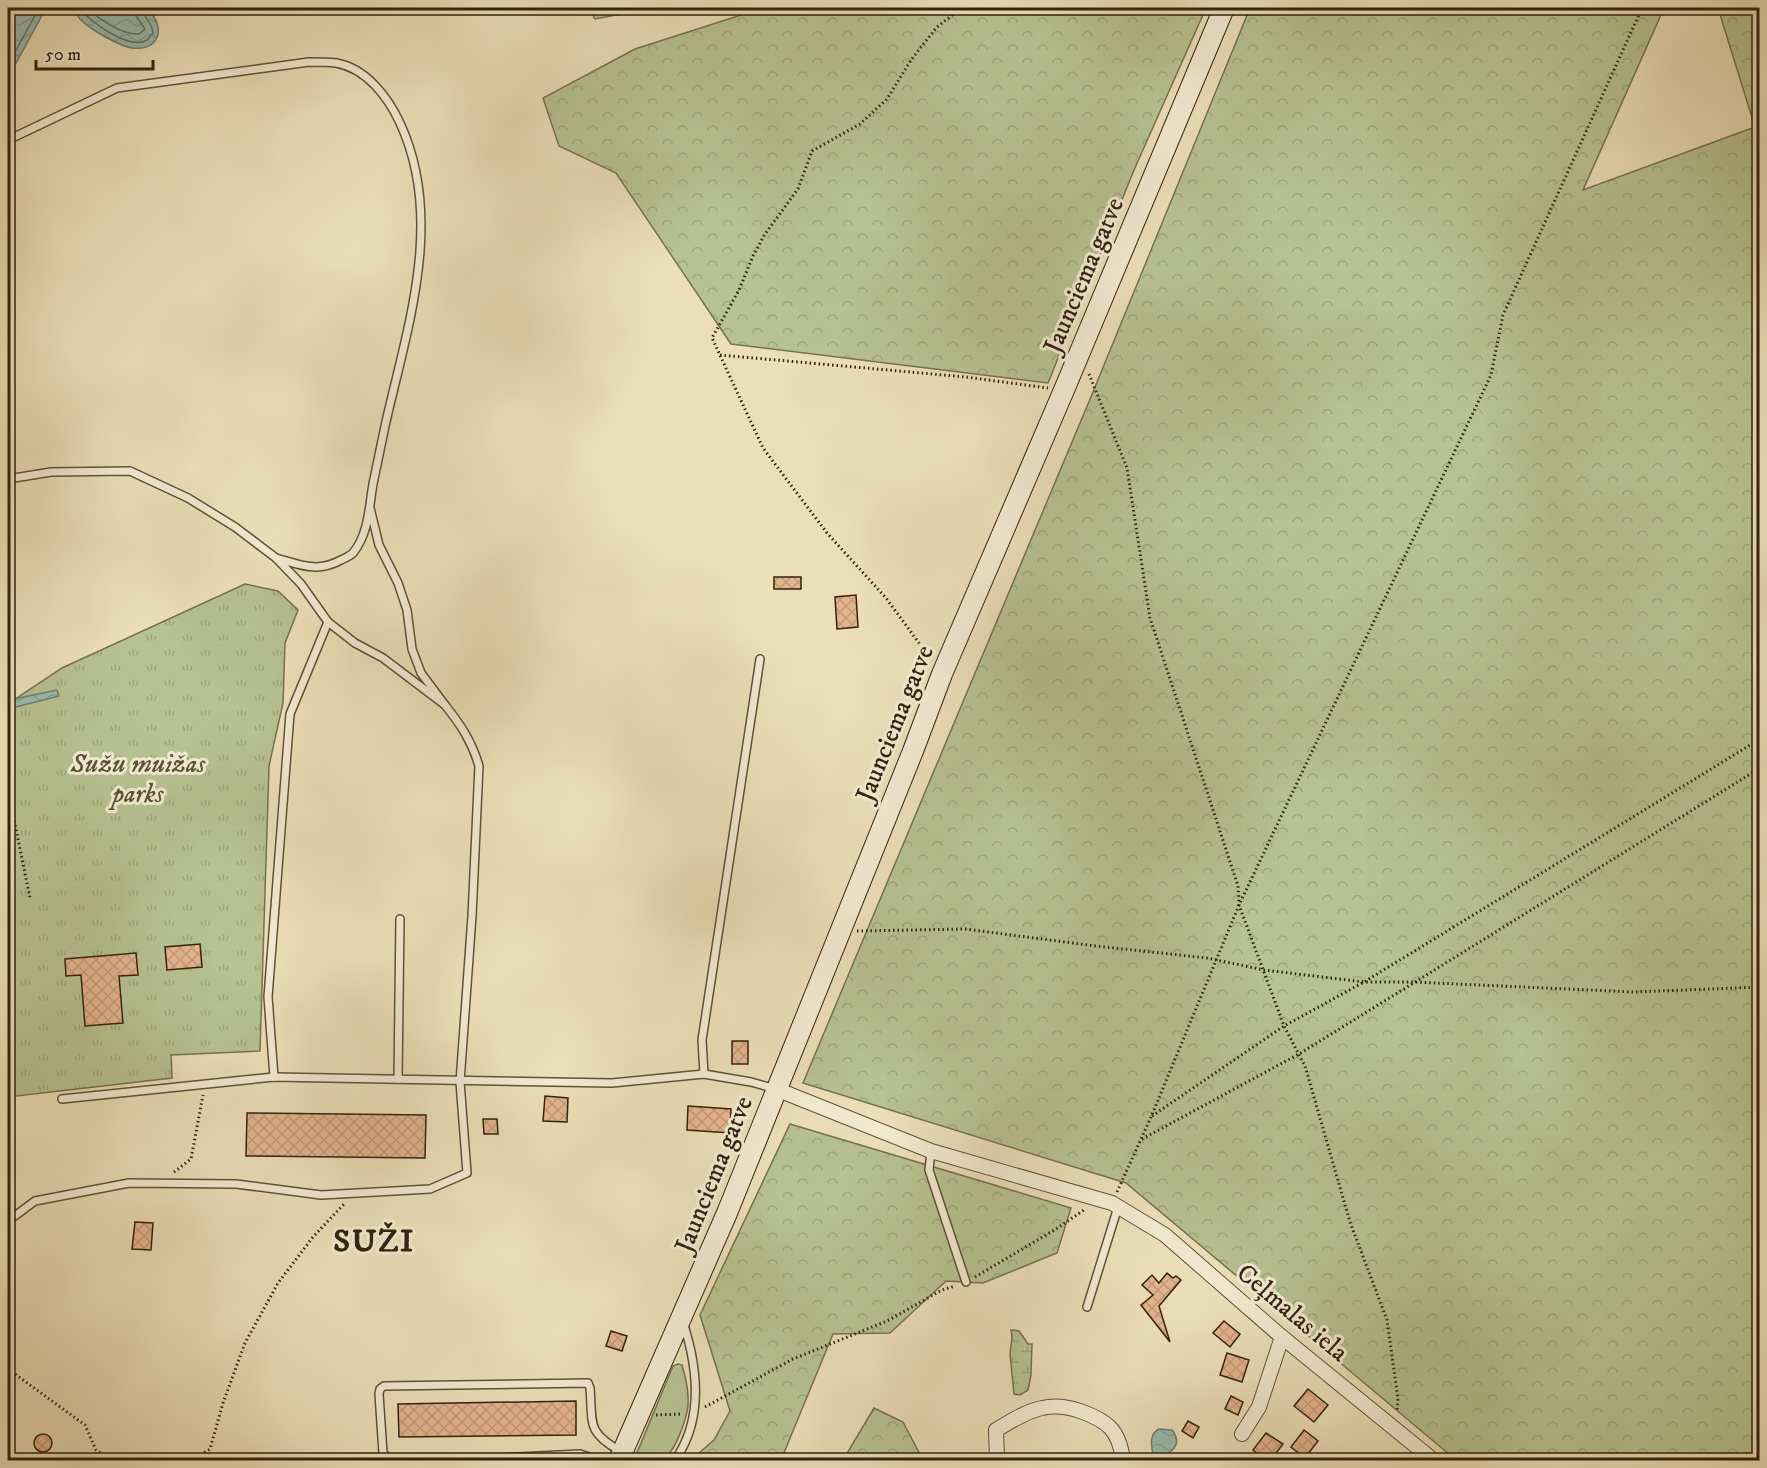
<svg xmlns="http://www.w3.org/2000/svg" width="1767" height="1468" viewBox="0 0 1767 1468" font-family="'IM FELL DW Pica',serif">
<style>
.grass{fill:#b6c290;stroke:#747250;stroke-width:1.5}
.forest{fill:url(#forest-crowns);stroke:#747250;stroke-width:1.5}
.wetland{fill:url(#wetland-marsh);stroke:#747250;stroke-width:1.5}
.park{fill:url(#park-tufts);stroke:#747250;stroke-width:1.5}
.water{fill:url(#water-waves);stroke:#6f7e70;stroke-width:1.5}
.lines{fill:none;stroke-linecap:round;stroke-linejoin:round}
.shore{stroke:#656f60;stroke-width:1.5}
.building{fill:url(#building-cross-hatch);stroke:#31220f;stroke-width:1.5}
.service-casing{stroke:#605139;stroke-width:10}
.minor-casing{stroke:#605139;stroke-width:16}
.secondary-casing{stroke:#31220f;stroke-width:22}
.path{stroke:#31220f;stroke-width:3;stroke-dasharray:1.5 3;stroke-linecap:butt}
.service{stroke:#f3ead1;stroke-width:7}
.minor{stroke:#f3ead1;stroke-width:14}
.secondary{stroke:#f3ead1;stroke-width:20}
.labels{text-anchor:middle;stroke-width:6;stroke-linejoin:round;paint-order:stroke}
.street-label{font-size:26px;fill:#31220f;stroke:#f3ead1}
.park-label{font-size:26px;font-style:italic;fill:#595236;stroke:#f3ead1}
.district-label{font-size:32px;font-weight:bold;letter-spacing:1.5px;fill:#31220f;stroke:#f3ead1}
</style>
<defs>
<pattern id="forest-crowns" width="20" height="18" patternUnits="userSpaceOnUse" patternTransform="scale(1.5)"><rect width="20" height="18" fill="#b6c290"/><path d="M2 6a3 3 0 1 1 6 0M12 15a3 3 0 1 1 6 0" fill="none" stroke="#9da67b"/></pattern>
<pattern id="wetland-marsh" width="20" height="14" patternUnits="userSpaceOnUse" patternTransform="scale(1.5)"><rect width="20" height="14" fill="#b6c290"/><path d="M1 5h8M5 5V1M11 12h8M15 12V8" fill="none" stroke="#9da67b"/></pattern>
<pattern id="park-tufts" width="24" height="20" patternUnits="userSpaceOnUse" patternTransform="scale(1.5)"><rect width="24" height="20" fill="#b6c290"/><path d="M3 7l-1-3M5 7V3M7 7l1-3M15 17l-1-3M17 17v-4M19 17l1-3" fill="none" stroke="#9da67b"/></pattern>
<pattern id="water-waves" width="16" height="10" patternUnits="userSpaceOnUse" patternTransform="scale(1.5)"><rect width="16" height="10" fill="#99bcb1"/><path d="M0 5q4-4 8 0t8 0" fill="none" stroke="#84a197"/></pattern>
<pattern id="building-cross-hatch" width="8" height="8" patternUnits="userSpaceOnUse" patternTransform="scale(1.5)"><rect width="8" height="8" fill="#e4b48e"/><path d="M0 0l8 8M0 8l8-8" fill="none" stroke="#c49a79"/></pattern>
</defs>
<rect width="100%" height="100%" fill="#ecdfb8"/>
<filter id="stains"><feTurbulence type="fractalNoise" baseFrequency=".00333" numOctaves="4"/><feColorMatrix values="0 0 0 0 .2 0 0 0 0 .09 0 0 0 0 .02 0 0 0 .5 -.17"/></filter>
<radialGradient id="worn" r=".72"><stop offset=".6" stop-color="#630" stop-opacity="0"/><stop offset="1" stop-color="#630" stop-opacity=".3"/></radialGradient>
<path class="grass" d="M678 1364 682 1365C686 1378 689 1393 688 1406 686 1420 675 1454 662 1459 654 1463 642 1461 634 1460L673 1366Z"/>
<g class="forest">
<path d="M763 8H1206L1134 170 1048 383 731 344 616 173 559 146 543 98 635 49Z"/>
<path d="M1250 8H1664L1583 190 1755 127 1718 8H1759V1460H1456L1126 1183 803 1083 1093 392Z"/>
<path d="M790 1124 1071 1208 1057 1253 983 1283 946 1281 890 1333 833 1334 781 1460H691L714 1440 730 1411 700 1315Z"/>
<path d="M874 1408 903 1422 923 1460H843Z"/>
</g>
<path class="wetland" d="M1011 1330 1019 1331 1028 1344H1032L1031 1375 1028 1390 1020 1395 1014 1394 1010 1354 1012 1337Z"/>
<g class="park">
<path d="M589 8H654L595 19Z"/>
<path d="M245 584 278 591 298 610 285 643 283 703 269 766 260 1051 171 1055 172 1078 8 1097V704L62 668Z"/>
</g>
<g class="water">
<path d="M8 8H46L16 63 8 72Z"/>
<path d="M71 8H144C167 22 162 52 132 48 119 46 89 29 80 19 77 15 75 11 71 8Z"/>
<path d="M57 690 59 696 8 709V703L13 702 14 699Z"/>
<path d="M1159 1429 1172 1430C1184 1445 1170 1455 1156 1458L1153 1456C1152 1446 1148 1435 1159 1429Z"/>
</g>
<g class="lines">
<g class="shore">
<path d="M80 8C88 21 130 51 147 40 148 39 152 34 153 33 152 22 143 17 142 8"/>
<path d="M88 8C99 20 123 35 139 34L145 29 136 16 134 8"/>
<path d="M8 65 39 8"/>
</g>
</g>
<g class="building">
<rect x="774" y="577" width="27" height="12"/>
<path d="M856 595 858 627 837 629 835 597Z"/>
<path d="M200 944 202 967 167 970 165 947Z"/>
<path d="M136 953 138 975 119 976 123 1023 85 1026 81 975 66 976 65 959Z"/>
<rect x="732" y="1041" width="16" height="23"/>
<path d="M545 1096 568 1098 567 1122 543 1121Z"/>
<path d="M688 1106 731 1109 730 1133 687 1130Z"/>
<path d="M247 1113 426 1115 425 1158 246 1156Z"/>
<path d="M483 1119H497L498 1134H484Z"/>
<path d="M135 1222 153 1223 151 1250 132 1249Z"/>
<path d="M1167 1273 1173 1278 1176 1276 1181 1280 1159 1306 1170 1342 1141 1305 1153 1295 1142 1285 1152 1275 1159 1283Z"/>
<path d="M1224 1321 1240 1334 1230 1347 1213 1333Z"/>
<path d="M611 1331 627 1336 622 1351 606 1346Z"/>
<path d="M1227 1353 1249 1360 1242 1382 1220 1375Z"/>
<path d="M1308 1389 1328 1405 1314 1422 1294 1406Z"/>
<path d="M1231 1396 1243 1402 1238 1415 1225 1409Z"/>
<path d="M576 1401V1435L399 1437 398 1404Z"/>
<path d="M1188 1421 1199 1427 1193 1438 1182 1431Z"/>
<path d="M1304 1430 1318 1441 1305 1458 1291 1447Z"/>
<path d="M1266 1433 1283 1444 1270 1461H1267L1253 1450Z"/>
<circle cx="43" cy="1443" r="9"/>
</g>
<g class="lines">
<g class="service-casing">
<g id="service">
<path d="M8 140 117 88 309 62C318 62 327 62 336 63 366 68 388 97 400 123 445 220 407 328 385 426 381 445 377 464 373 484 369 507 369 533 353 553 350 556 345 558 341 560 317 573 301 565 276 558L301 584 328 622 355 643 383 658 445 705 421 673 412 649 407 610 398 583 379 545 370 508"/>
<path d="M8 479 51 472 130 471 188 498 235 527 276 558"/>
<path d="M704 1074 702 1040 760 659"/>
<path d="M274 1077 268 997 290 714 328 622"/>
<path d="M398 1079 400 919"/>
<path d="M62 1099 274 1077 612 1083 704 1074 751 1082 776 1089"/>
<path d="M931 1151 929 1170 966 1282"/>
<path d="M8 1221 35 1201 129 1183 236 1184 321 1195 430 1189 467 1173 460 1082 472 916 479 766C472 742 461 725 445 705"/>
<path d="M1087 1307 1118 1207"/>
<path d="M421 1460 389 1459 383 1453 379 1394 380 1389 384 1386 588 1383 590 1388C593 1423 586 1432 620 1451"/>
<path d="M457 1460 580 1454 598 1460"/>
<path d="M675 1460C704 1419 698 1368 683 1322"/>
</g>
</g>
<g class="minor-casing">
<g id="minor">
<path d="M776 1089 931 1151 1112 1203 1165 1235 1282 1337 1433 1460"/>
<path d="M1242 1434 1259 1407 1282 1337"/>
<path d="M997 1460 996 1430C1010 1422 1026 1411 1042 1408 1055 1405 1068 1407 1080 1411 1108 1421 1119 1430 1123 1460"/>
</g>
</g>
<g class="secondary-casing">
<path id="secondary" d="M619 1460 727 1213 913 751 942 674 1064 390 1224 8"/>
</g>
<g class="path">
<path d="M720 355 966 377 1048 388"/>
<path d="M1089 374 1127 468 1150 618 1238 886 1239 905 1284 1026 1305 1066 1350 1222 1387 1320 1398 1399 1397 1412"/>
<path d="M930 658 886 598 827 533 763 448 712 338 739 290 753 256 765 234 798 189 812 151 860 124 887 99 911 60 936 28 961 8"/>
<path d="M8 790 30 898"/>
<path d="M857 931 965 929 1096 946 1207 958 1264 970 1364 982H1413L1634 992 1760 987"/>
<path d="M1152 1116 1284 1026 1364 982 1760 739"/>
<path d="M1142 1139 1299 1054 1760 768"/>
<path d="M174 1172 191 1159 203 1095"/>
<path d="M1117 1192 1151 1117 1239 905 1491 375 1503 315 1642 8"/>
<path d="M975 1277 1056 1229 1084 1210"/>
<path d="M8 1369 85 1425 96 1450 111 1460"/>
<path d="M705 1407 793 1359 887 1321 942 1290 955 1286"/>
<path d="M656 1415 682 1414"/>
<path d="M41 1460 48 1457"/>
<path d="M193 1460 210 1449 223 1403 245 1343 278 1283 313 1237 344 1204"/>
</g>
<use href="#service" class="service"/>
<use href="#minor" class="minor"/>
<use href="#secondary" class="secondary"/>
</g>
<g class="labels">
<g class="street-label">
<text transform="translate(1083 275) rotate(-67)" y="9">Jaunciema gatve</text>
<text transform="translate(894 723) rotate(-68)" y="9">Jaunciema gatve</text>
<text transform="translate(713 1174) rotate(-68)" y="9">Jaunciema gatve</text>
<text transform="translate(1293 1312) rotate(40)" y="9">Ceļmalas iela</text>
</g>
<g class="park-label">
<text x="138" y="772">Sužu muižas<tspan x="138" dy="30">parks</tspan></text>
</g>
<g class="district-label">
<text x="374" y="1251">SUŽI</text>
</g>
</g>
<rect width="1767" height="1468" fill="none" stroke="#ecdfb8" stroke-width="30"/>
<rect x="9" y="9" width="1749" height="1450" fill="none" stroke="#31220f" stroke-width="3"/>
<rect x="15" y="15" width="1737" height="1438" fill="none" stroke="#31220f" stroke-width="1.5"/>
<path d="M36 60v9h117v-9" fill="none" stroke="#31220f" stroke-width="3"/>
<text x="45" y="60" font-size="18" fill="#31220f" stroke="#f3ead1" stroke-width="4.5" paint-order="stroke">50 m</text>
<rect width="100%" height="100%" filter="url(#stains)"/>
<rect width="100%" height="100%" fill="url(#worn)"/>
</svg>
